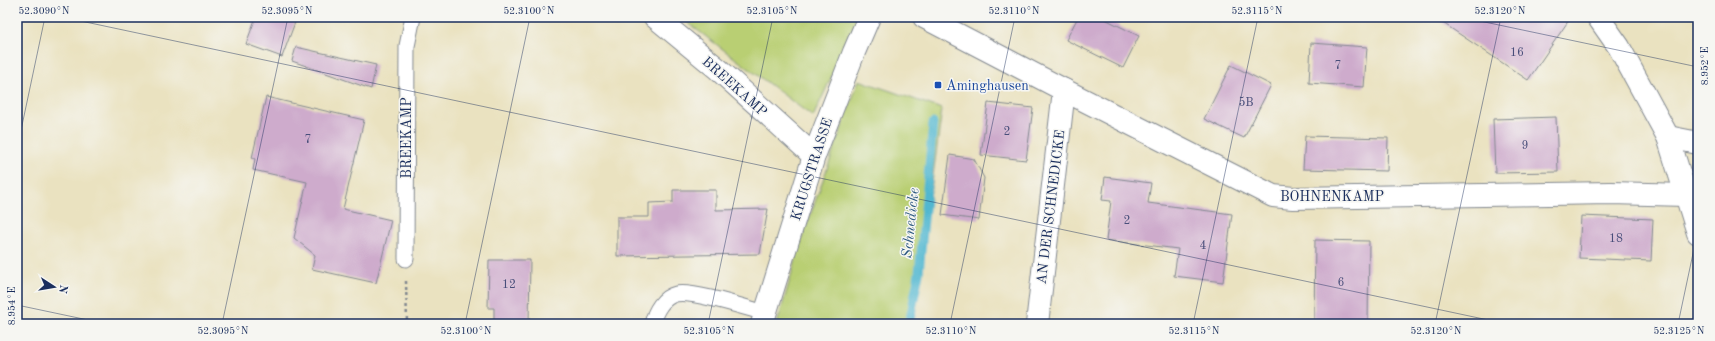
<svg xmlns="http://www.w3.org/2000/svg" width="1715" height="341" viewBox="0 0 1715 341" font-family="'Old Standard TT',serif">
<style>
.industrial{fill:#c2c1dc}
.green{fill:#b9cf73;stroke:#6a7f68}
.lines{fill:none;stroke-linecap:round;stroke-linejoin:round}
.stream{stroke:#51b7d0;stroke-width:9}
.building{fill:#ceabcc}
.service-casing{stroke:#82888f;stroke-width:17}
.minor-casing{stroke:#82888f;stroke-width:24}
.path{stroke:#82888f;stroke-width:2.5;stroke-dasharray:3 3;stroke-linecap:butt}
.service{stroke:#fff;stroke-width:15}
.minor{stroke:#fff;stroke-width:22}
.ticks{fill:none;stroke:#1b2f5e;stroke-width:1;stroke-opacity:0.45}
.transit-dot{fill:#1a4fb4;stroke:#f6f6f2;stroke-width:1.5}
.labels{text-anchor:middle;stroke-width:3;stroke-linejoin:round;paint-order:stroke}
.number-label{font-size:12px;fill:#484e7a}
.transit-label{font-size:14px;fill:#164399;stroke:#f6f6f2;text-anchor:start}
.street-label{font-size:14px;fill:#1b2f5e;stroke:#f6f6f2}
.water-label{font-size:15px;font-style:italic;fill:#2b5880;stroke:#f6f6f2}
.neatline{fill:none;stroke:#1b2f5e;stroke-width:1.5}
.ticks-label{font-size:10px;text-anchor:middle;fill:#1b2f5e}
</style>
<rect width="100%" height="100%" fill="#f6f6f2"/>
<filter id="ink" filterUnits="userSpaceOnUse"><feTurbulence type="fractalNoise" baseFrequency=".025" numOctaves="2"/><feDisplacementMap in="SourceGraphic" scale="8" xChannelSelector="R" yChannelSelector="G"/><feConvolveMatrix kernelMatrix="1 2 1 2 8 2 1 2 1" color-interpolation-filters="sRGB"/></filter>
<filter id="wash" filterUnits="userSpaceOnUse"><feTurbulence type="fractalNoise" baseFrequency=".012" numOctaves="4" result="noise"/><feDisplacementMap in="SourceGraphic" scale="16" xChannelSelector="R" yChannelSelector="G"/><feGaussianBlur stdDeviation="0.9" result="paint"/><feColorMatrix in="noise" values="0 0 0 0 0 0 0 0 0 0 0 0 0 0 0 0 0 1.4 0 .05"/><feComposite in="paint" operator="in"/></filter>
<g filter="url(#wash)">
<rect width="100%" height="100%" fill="#eae2c0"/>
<path class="industrial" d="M1698 155V194L1689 163Z"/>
<g class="green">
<path d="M680 17H859L813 117Z"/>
<path d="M859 80 942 109 913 324H777L802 238Z"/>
</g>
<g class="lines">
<path class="stream" d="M909 324 919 273 933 123"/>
</g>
<g id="blocks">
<g class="building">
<path d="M256 17H297L282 57 246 44Z"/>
<path d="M1078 17H1101L1139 36 1123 68 1066 40Z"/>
<path d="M1434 17H1571L1528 80Z"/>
<path d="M1311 43 1367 47 1364 87 1309 83Z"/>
<path d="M296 47 376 65 371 89 292 61Z"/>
<path d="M1231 65 1271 85 1244 138 1204 119Z"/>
<path d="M266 97 364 120 343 209 391 220 376 283 312 269 315 255 294 238 307 182 253 170 255 159 252 158Z"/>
<path d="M988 103 1033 108 1026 160 981 155Z"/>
<path d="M1556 117 1558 172 1495 173 1493 119Z"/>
<path d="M1305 136 1388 138 1387 171 1303 169Z"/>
<path d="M950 155 974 159 984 178 979 220 942 215Z"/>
<path d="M1105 177 1151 183 1148 203 1232 214 1223 282 1174 276 1178 249 1106 240 1111 201 1102 200Z"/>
<path d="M673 190H716V210L768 209 760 254 617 256V217H649V203L673 202Z"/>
<path d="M1581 216 1653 219 1651 261 1579 258Z"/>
<path d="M1315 240 1369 241 1368 324 1314 323Z"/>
<path d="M489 260H530L529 324H494V308H488Z"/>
</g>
</g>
</g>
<g filter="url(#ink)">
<use href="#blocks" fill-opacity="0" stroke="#82888f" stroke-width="1"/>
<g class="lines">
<g class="service-casing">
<g id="service">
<path d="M406 259 407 46 413 17"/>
<path d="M652 324C655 311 663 297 676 294 692 290 747 308 765 313"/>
</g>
</g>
<g class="minor-casing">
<g id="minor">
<path d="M655 17 718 69 814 156"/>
<path d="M924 17 1064 90 1273 196 1293 198 1611 193 1686 195"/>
<path d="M1598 17 1619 47 1668 137 1698 233"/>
<path d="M1668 137 1698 143"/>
<path d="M762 324 814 156 854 52 869 17"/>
<path d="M1037 324 1064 90"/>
</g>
</g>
<path class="path" d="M406 281 407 324"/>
<use href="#service" class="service"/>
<use href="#minor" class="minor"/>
</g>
</g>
<path class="ticks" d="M62 17 1507 324M1461 17 1698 67M17 149 45 17M17 305 107 324M222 324 288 17M465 324 530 17M708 324 773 17M950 324 1015 17M1193 324 1258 17M1435 324 1501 17M1678 324 1698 230"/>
<rect class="transit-dot" x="934" y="81" width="8" height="8" rx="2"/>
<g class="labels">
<g class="number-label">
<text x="1517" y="56">16</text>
<text x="1338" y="69">7</text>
<text x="1246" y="106">5B</text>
<text x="1007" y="135">2</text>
<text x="308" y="143">7</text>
<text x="1525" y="149">9</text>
<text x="1127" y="224">2</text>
<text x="1616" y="242">18</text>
<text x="1203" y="249">4</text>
<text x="1341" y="286">6</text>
<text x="509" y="288">12</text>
</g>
<g class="transit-label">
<text x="946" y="90">Aminghausen</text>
</g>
<g class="street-label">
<text transform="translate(735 86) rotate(42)" y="5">BREEKAMP</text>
<text transform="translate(406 138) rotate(-90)" y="5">BREEKAMP</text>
<text transform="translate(811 169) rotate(-72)" y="5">KRUGSTRASSE</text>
<text x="1332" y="201">BOHNENKAMP</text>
<text transform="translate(1050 207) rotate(-83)" y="5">AN DER SCHNEDICKE</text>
</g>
<g class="water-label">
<text transform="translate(910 223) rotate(-84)" y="5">Schnedicke</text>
</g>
</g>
<rect width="1715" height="341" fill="none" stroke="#f6f6f2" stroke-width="44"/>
<g transform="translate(54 287) rotate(102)" stroke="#f6f6f2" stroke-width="3" paint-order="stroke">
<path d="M0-3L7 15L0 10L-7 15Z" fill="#1b2f5e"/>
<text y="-6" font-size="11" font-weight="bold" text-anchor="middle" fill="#1b2f5e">N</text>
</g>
<rect x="22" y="22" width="1671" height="297" class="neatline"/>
<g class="ticks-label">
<text x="44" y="14">52.3090°N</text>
<text x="287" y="14">52.3095°N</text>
<text x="529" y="14">52.3100°N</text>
<text x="772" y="14">52.3105°N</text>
<text x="1014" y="14">52.3110°N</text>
<text x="1257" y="14">52.3115°N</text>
<text x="1500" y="14">52.3120°N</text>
<text transform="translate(1704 66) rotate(-90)" y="4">8.952°E</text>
<text transform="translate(11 306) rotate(-90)" y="4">8.954°E</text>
<text x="223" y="334">52.3095°N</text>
<text x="466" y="334">52.3100°N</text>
<text x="709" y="334">52.3105°N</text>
<text x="951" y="334">52.3110°N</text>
<text x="1194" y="334">52.3115°N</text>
<text x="1436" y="334">52.3120°N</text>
<text x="1679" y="334">52.3125°N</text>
</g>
</svg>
